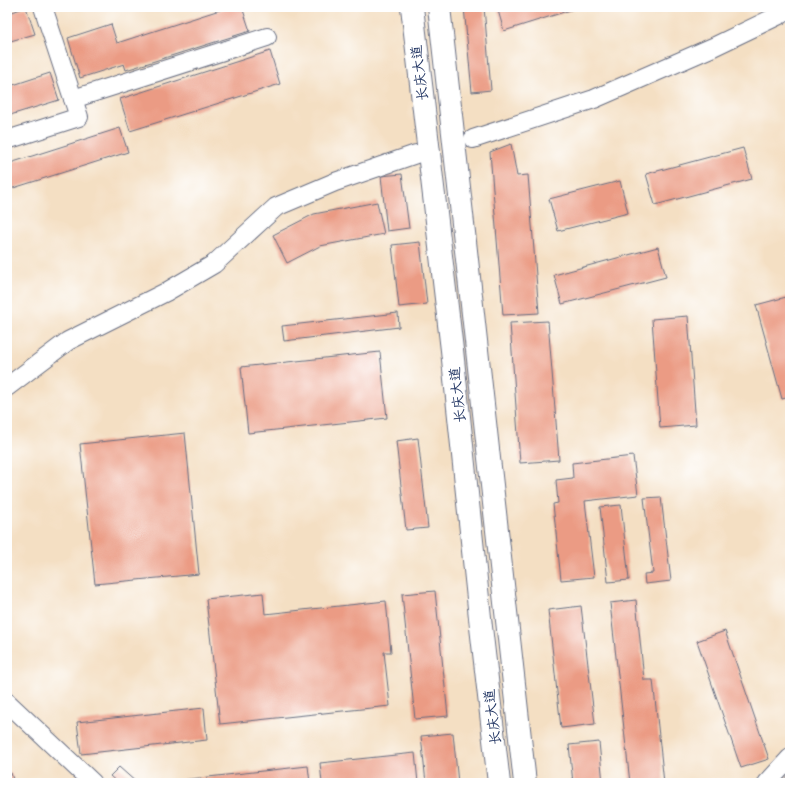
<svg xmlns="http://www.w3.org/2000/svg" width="797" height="790" viewBox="0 0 797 790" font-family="'Patrick Hand','LXGW WenKai TC',sans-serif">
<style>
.building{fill:#eb9b84}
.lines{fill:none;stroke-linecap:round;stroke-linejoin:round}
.minor-casing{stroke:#676d81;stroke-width:20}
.secondary-casing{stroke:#676d81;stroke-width:24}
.minor{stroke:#fff;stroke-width:18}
.secondary{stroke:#fff;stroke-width:22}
.labels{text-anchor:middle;stroke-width:4;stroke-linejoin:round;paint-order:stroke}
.street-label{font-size:14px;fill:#1b2f5e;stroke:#fff}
</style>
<rect width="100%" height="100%" fill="#fff"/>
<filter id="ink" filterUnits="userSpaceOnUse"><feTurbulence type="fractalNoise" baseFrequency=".025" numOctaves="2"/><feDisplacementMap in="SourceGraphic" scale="8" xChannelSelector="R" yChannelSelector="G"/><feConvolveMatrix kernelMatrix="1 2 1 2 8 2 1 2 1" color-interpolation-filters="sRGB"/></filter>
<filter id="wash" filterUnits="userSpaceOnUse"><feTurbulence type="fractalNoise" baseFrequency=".012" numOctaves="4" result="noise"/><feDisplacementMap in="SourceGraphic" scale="16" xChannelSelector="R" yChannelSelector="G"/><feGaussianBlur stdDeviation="0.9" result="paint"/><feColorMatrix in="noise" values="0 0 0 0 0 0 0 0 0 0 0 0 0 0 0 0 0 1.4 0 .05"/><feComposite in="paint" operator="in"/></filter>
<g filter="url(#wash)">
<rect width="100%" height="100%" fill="#f4dfc3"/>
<g id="blocks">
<g class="building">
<path d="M26 7 35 34 7 42V14Z"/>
<path d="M229 7H242L250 31 126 70 124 64 80 78 68 38 111 24 117 43Z"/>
<path d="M464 7H484L491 90 472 92Z"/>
<path d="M497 7H580L504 31Z"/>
<path d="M270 51 280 84 130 131 120 99Z"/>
<path d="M50 73 59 100 7 116V87Z"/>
<path d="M120 128 128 152 7 190V164Z"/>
<path d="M511 144 517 176 528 175 539 313 503 315 490 152Z"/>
<path d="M743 148 752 179 655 205 646 174Z"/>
<path d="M402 174 409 228 387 231 381 176Z"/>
<path d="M620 181 628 213 558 231 549 199Z"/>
<path d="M377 202 384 234 320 246 287 263 273 235 314 214Z"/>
<path d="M420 242 427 304 399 307 392 245Z"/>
<path d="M658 247 666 277 562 304 554 275Z"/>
<path d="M790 296V397L782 399 756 305Z"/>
<path d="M398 313 399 327 284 341 282 326Z"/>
<path d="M688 316 696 425 660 428 652 319Z"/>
<path d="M548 321 559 460 520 463 510 323Z"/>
<path d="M380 352 387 418 248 433 241 367Z"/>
<path d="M185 433 199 574 95 584 80 444Z"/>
<path d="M418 438 428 528 406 530 396 441Z"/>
<path d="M633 456 638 495 585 501 594 577 561 580 553 504 558 503 556 480 573 478 572 463Z"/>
<path d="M661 497 671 581 645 584 644 574 653 573 644 498Z"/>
<path d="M621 505 629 580 608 582 600 507Z"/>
<path d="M435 591 448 716 415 719 402 594Z"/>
<path d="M263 593 265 614 386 601 391 652H384L390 706 220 724 206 599Z"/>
<path d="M636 600 644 680H653L664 783H630L610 603Z"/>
<path d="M581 606 595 724 561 728 548 610Z"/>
<path d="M725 631 769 759 741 768 697 641Z"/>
<path d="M204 708 207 740 81 754 77 722Z"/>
<path d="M453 733 458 783H426L421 736Z"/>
<path d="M599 742 603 783H573L569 745Z"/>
<path d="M415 753 418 783H322L320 763Z"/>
<path d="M308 766 310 783H164L163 782Z"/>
<path d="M119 767 137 783H118L110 776Z"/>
<path d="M11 773 14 783H7V774Z"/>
</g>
</g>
</g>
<g filter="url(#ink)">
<use href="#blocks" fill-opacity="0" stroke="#676d81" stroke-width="1"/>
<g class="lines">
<g class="minor-casing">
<g id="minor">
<path d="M73 99 267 37"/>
<path d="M473 139 594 99 713 47 790 10"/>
<path d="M7 140 79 117 43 7"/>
<path d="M7 387 68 341 166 292 214 264 276 207 335 182 416 154"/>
<path d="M7 702 93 783"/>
<path d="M767 783 790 758"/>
</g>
</g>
<g class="secondary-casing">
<g id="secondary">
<path d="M412 7 452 350 481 627 499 783"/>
<path d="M439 7 525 783"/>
</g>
</g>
<use href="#minor" class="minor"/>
<use href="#secondary" class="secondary"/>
</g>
</g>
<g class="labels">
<g class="street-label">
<text transform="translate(419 73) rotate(-97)" y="5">长庆大道</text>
<text transform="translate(457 395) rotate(-96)" y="5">长庆大道</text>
<text transform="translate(492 717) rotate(-97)" y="5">长庆大道</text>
</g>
</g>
<rect width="797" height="790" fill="none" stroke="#fff" stroke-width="24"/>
</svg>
